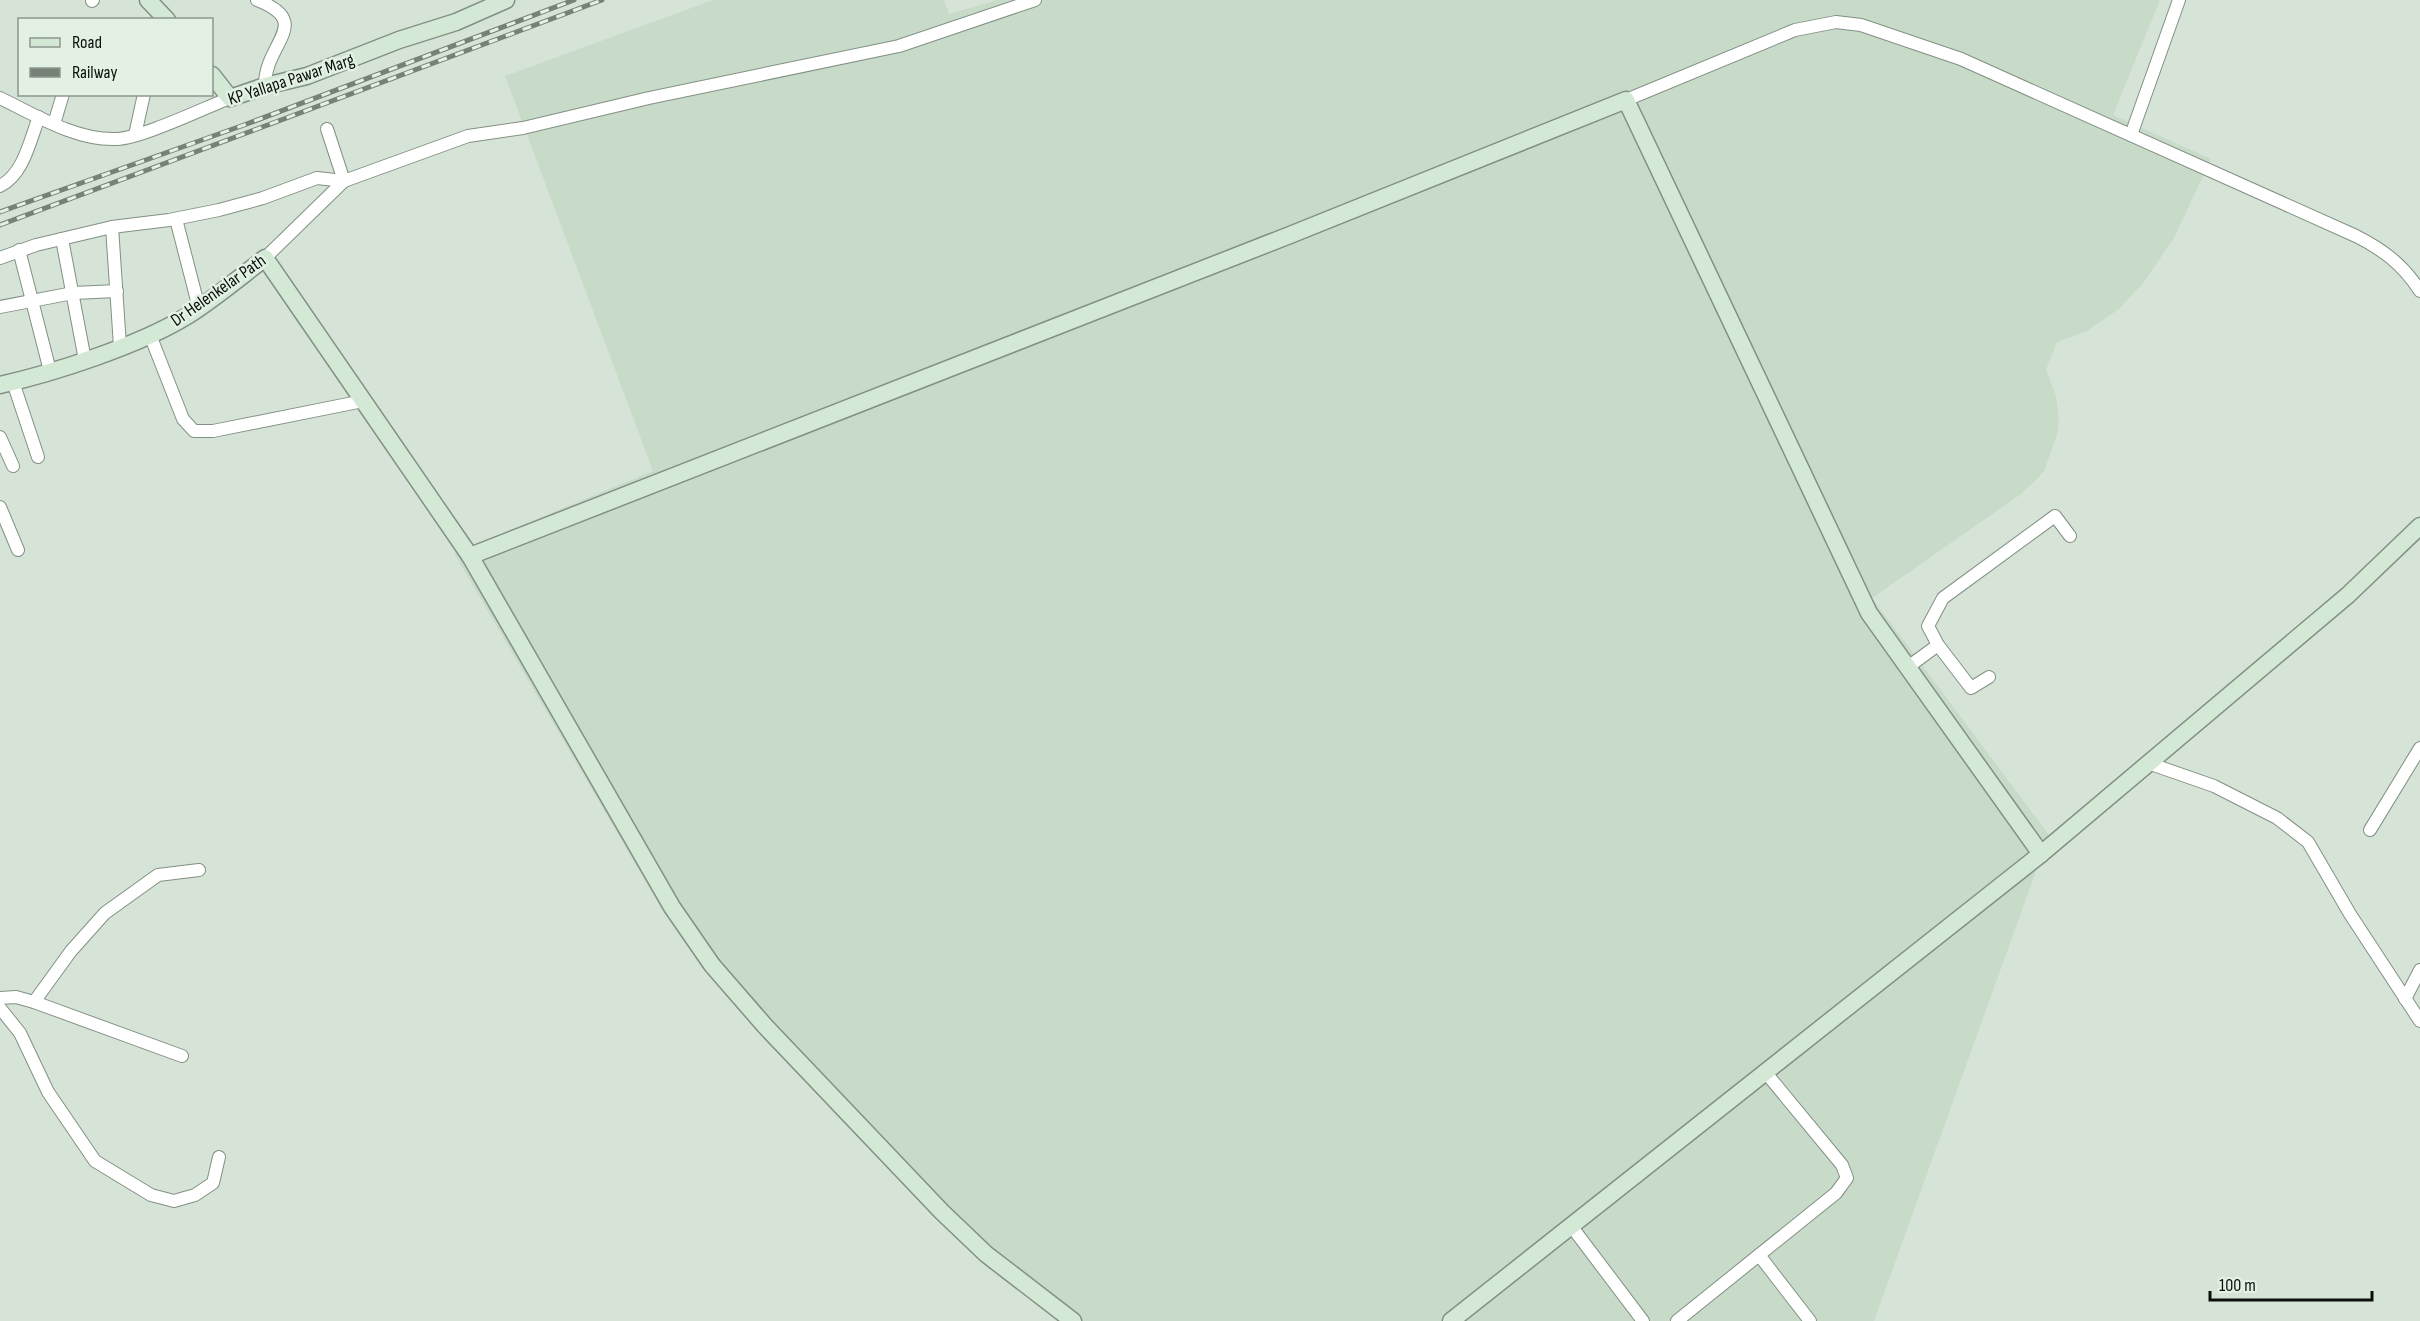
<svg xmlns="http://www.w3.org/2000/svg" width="2420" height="1321" viewBox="0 0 2420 1321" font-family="'Sofia Sans Condensed',sans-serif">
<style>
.built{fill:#c7dbc8}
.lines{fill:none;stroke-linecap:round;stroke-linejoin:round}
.street-casing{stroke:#839084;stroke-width:14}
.secondary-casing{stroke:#839084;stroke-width:19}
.street{stroke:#fff;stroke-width:12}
.secondary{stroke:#d3e9d6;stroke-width:16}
.rail-casing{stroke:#778178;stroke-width:5}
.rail{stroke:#e3f1e4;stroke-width:3;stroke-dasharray:9;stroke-linecap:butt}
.labels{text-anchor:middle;stroke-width:5;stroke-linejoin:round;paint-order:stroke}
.street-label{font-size:18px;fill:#0b100c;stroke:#e3f1e4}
</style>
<rect width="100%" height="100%" fill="#d6e4d7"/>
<path class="built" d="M713 0H944L949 14 997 0H2160L2113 115 2211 159 2174 238 2144 282 2119 309 2087 331 2057 342 2046 370 2056 396 2059 418 2057 435 2044 471 2037 479 2021 494 1872 598 2049 835 1874 1321H1059L983 1260 710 972 662 910 454 553 653 471 505 76Z"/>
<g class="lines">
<g class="street-casing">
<g id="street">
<path d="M257 0C315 23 264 43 265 86"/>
<path d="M92 1 93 0"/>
<path d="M0 98C35 115 77 141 117 139 142 138 204 108 230 98"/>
<path d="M1626 100 1795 30 1836 22 1861 25 1961 59 2356 236C2384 250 2403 265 2420 291"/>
<path d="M54 124 63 94"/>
<path d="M327 129 344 181"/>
<path d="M135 135 144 94"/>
<path d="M2131 135 2179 0"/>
<path d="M0 186C24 174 30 140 39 117"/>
<path d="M176 219 199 308"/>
<path d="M112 227 120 346"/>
<path d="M62 239 85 360"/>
<path d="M19 250 50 371"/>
<path d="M0 258 36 245 112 227 169 220 219 210 263 198 317 178 344 181 468 136 523 128 649 98 899 46 1035 0"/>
<path d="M265 258 344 181"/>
<path d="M0 307 73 293 117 291"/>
<path d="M150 335 183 419 194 431H213L363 401"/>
<path d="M13 382 38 457"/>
<path d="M0 437 13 466"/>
<path d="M0 507 18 550"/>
<path d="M1908 667 1938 645"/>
<path d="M1989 677 1971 688 1938 645 1928 626 1943 598 2055 516 2070 536"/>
<path d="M2148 763 2214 786 2277 818 2308 842 2350 914 2420 1021"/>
<path d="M2370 830 2420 748"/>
<path d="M0 998 16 997 34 1002 182 1056"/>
<path d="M2405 999 2420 970"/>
<path d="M34 1002 71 951 105 913 158 875 199 870"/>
<path d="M0 1008 20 1033 48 1092 95 1161 151 1195 174 1201 195 1195 213 1183 219 1157"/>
<path d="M1572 1227 1643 1321"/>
<path d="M1759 1255 1810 1321"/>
<path d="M1677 1321 1836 1193 1847 1178 1842 1165 1766 1073"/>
</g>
</g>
<g class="secondary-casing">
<g id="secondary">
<path d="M148 0 167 20"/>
<path d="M212 75 230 98 265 86 307 76 399 40 456 22 506 0"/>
<path d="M0 385C54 373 140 345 187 316 214 299 239 278 265 258L470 556 672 907 712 965 765 1026 942 1212 986 1254 1073 1321"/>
<path d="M470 556 1290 235 1626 100 1869 613 2041 854"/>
<path d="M1451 1321 2041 854 2348 595 2420 526"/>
</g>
</g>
<use href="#street" class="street"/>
<use href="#secondary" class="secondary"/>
<g class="rail-casing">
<g id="rail">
<path d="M0 212 244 125 574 0"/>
<path d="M0 225 602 0"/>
</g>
</g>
<use href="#rail" class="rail"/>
</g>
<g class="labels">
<g class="street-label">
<text transform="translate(291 79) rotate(-18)" y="6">KP Yallapa Pawar Marg</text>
<text transform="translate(218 290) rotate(-35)" y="6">Dr Helenkelar Path</text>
</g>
</g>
<rect x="18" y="18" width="195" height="78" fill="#e3f1e4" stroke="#8d978e" stroke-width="1.5"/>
<rect x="30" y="38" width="30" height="9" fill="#d3e9d6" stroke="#8d978e" stroke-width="1.5"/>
<text x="72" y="48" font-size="18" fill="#0b100c">Road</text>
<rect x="30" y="68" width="30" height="9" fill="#778178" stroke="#8d978e" stroke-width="1.5"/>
<text x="72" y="78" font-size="18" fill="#0b100c">Railway</text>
<path d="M2210 1291v9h162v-9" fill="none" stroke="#0b100c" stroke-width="3"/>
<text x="2219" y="1291" font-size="18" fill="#0b100c" stroke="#e3f1e4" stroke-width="4.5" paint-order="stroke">100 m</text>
</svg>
